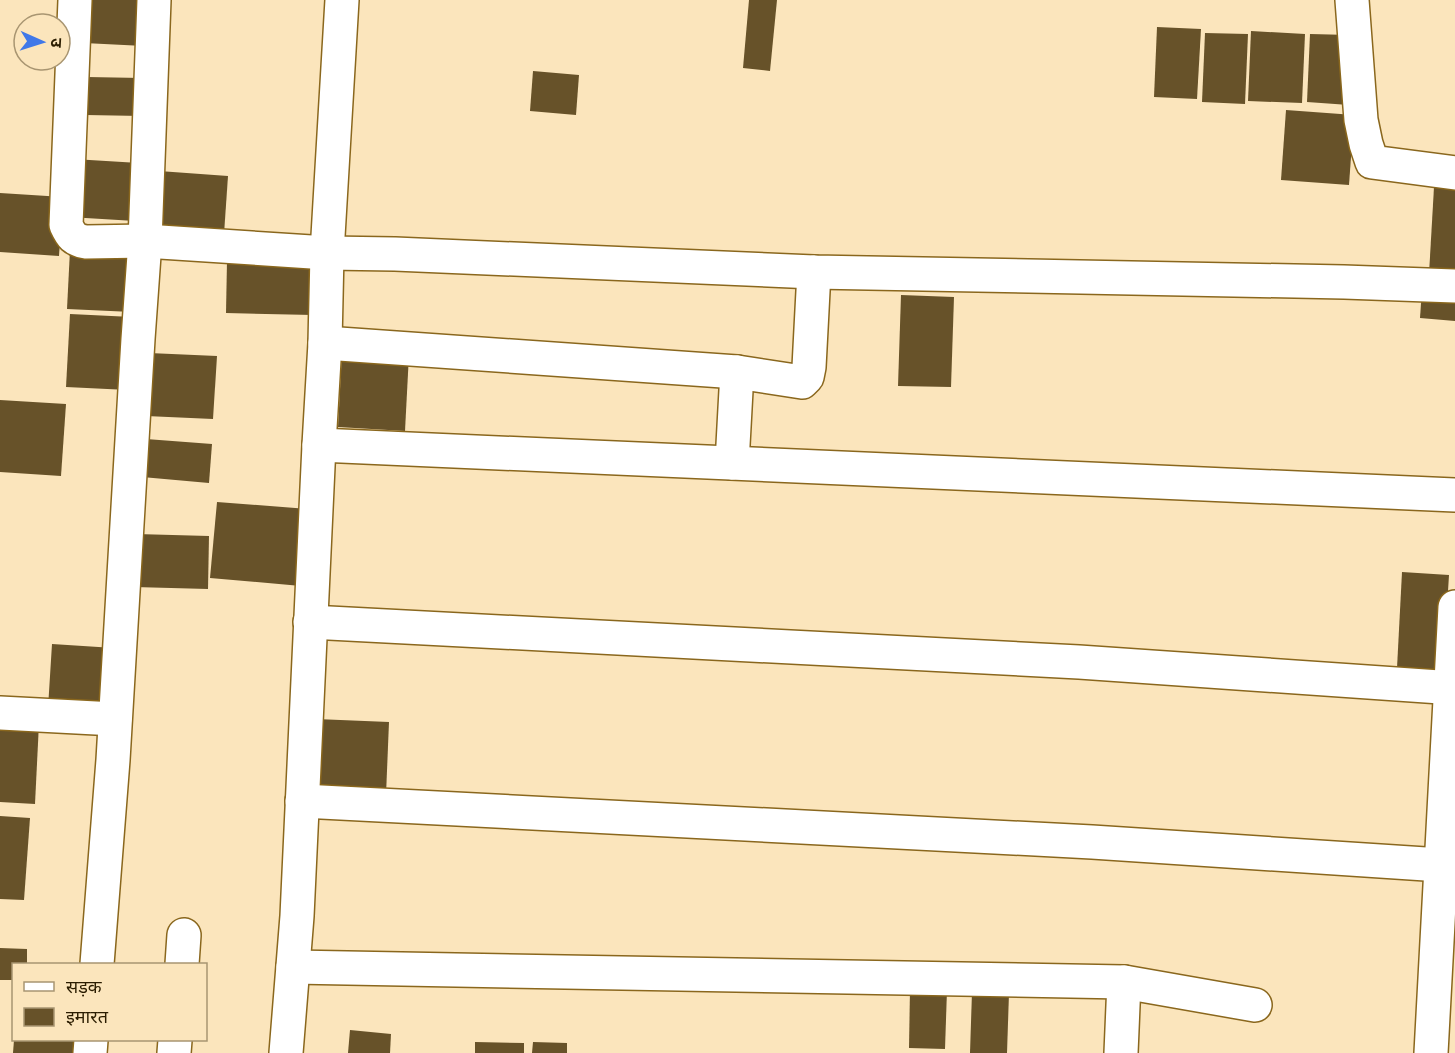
<svg xmlns="http://www.w3.org/2000/svg" width="1455" height="1053" viewBox="0 0 1455 1053" font-family="'Noto Sans','Noto Sans Devanagari',sans-serif">
<style>
.building{fill:#675229}
.lines{fill:none;stroke-linecap:round;stroke-linejoin:round}
.street-casing{stroke:#8a671d;stroke-width:36}
.street{stroke:#fff;stroke-width:33}
</style>
<rect width="100%" height="100%" fill="#fbe5bc"/>
<g class="building">
<path d="M86 0H146L144 46 84 43Z"/>
<path d="M749 0H777L770 71 743 68Z"/>
<path d="M1157 27 1201 29 1197 99 1154 97Z"/>
<path d="M1251 31 1305 34 1302 103 1248 101Z"/>
<path d="M1205 33 1248 34 1245 104 1202 102Z"/>
<path d="M1310 34 1350 35 1349 105 1307 102Z"/>
<path d="M533 71 579 75 576 115 530 111Z"/>
<path d="M87 77 142 78V116L86 115Z"/>
<path d="M1286 110 1354 115 1349 185 1281 180Z"/>
<path d="M73 159 139 163 135 221 69 217Z"/>
<path d="M159 171 228 176 224 234 156 230Z"/>
<path d="M1434 187 1455 188V275L1429 274Z"/>
<path d="M0 193 63 197 59 256 0 252Z"/>
<path d="M70 250 135 253 132 312 67 309Z"/>
<path d="M227 261 314 263 313 315 226 313Z"/>
<path d="M1422 289 1455 292V321L1420 318Z"/>
<path d="M901 295 954 297 951 387 898 386Z"/>
<path d="M70 314 132 317 128 390 66 387Z"/>
<path d="M342 351 409 354 405 431 338 427Z"/>
<path d="M149 353 217 356 213 419 146 416Z"/>
<path d="M0 400 66 404 61 476 0 472Z"/>
<path d="M146 439 212 444 209 483 142 477Z"/>
<path d="M217 502 308 509 301 586 210 578Z"/>
<path d="M136 534 209 536 208 589 134 587Z"/>
<path d="M1402 572 1449 575 1443 671 1397 668Z"/>
<path d="M52 644 114 648 110 712 48 708Z"/>
<path d="M316 719 389 722 386 795 313 792Z"/>
<path d="M0 722 39 723 35 804 0 802Z"/>
<path d="M0 816 30 818 24 900 0 899Z"/>
<path d="M0 948 27 949V964H14V980H0Z"/>
<path d="M910 989 947 990 945 1049 909 1048Z"/>
<path d="M972 992 1009 993 1007 1053H970Z"/>
<path d="M350 1030 391 1034 390 1053H348Z"/>
<path d="M14 1040H80L79 1053H13Z"/>
<path d="M475 1042 524 1043V1053H475Z"/>
<path d="M533 1042 567 1043V1053H532Z"/>
</g>
<g class="lines">
<g class="street-casing">
<g id="street">
<path d="M75 0 66 225C71 236 74 240 86 242L145 241 327 253 395 254 814 272 1344 282 1455 286"/>
<path d="M1352 0 1361 120 1366 144 1372 162 1455 173"/>
<path d="M325 343 737 372 802 382 807 377 809 367 814 272"/>
<path d="M319 445 1455 495"/>
<path d="M732 463 737 372"/>
<path d="M310 622 1079 662 1455 688"/>
<path d="M0 713 115 719"/>
<path d="M302 801 1092 842 1441 865"/>
<path d="M97 964 113 760 138 339 145 241 154 0"/>
<path d="M182 964 184 935"/>
<path d="M293 967 1124 982 1255 1005"/>
<path d="M90 1053 91 1040"/>
<path d="M174 1053 175 1040"/>
<path d="M286 1053 297 916 319 445 325 343 327 253 342 0"/>
<path d="M1121 1053 1124 982"/>
<path d="M1431 1053 1455 607"/>
</g>
</g>
<use href="#street" class="street"/>
</g>
<rect x="12" y="963" width="195" height="78" fill="#fbe5bc" stroke="#a89571" stroke-width="1.5"/>
<rect x="24" y="982" width="30" height="9" fill="#ffffff" stroke="#a89571" stroke-width="1.5"/>
<text x="66" y="993" font-size="18" fill="#2b1d01">सड़क</text>
<rect x="24" y="1008" width="30" height="18" fill="#675229" stroke="#a89571" stroke-width="1.5"/>
<text x="66" y="1023" font-size="18" fill="#2b1d01">इमारत</text>
<g transform="translate(42 42) rotate(93)"><circle r="28" fill="#fbe5bc" stroke="#a89571" stroke-width="1.5"/>
<path d="M0-4.5L10 22L0 15L-10 22Z" fill="#4078e8"/>
<text y="-9" font-size="16" font-weight="bold" text-anchor="middle" fill="#2b1d01">उ</text>
</g>
</svg>
